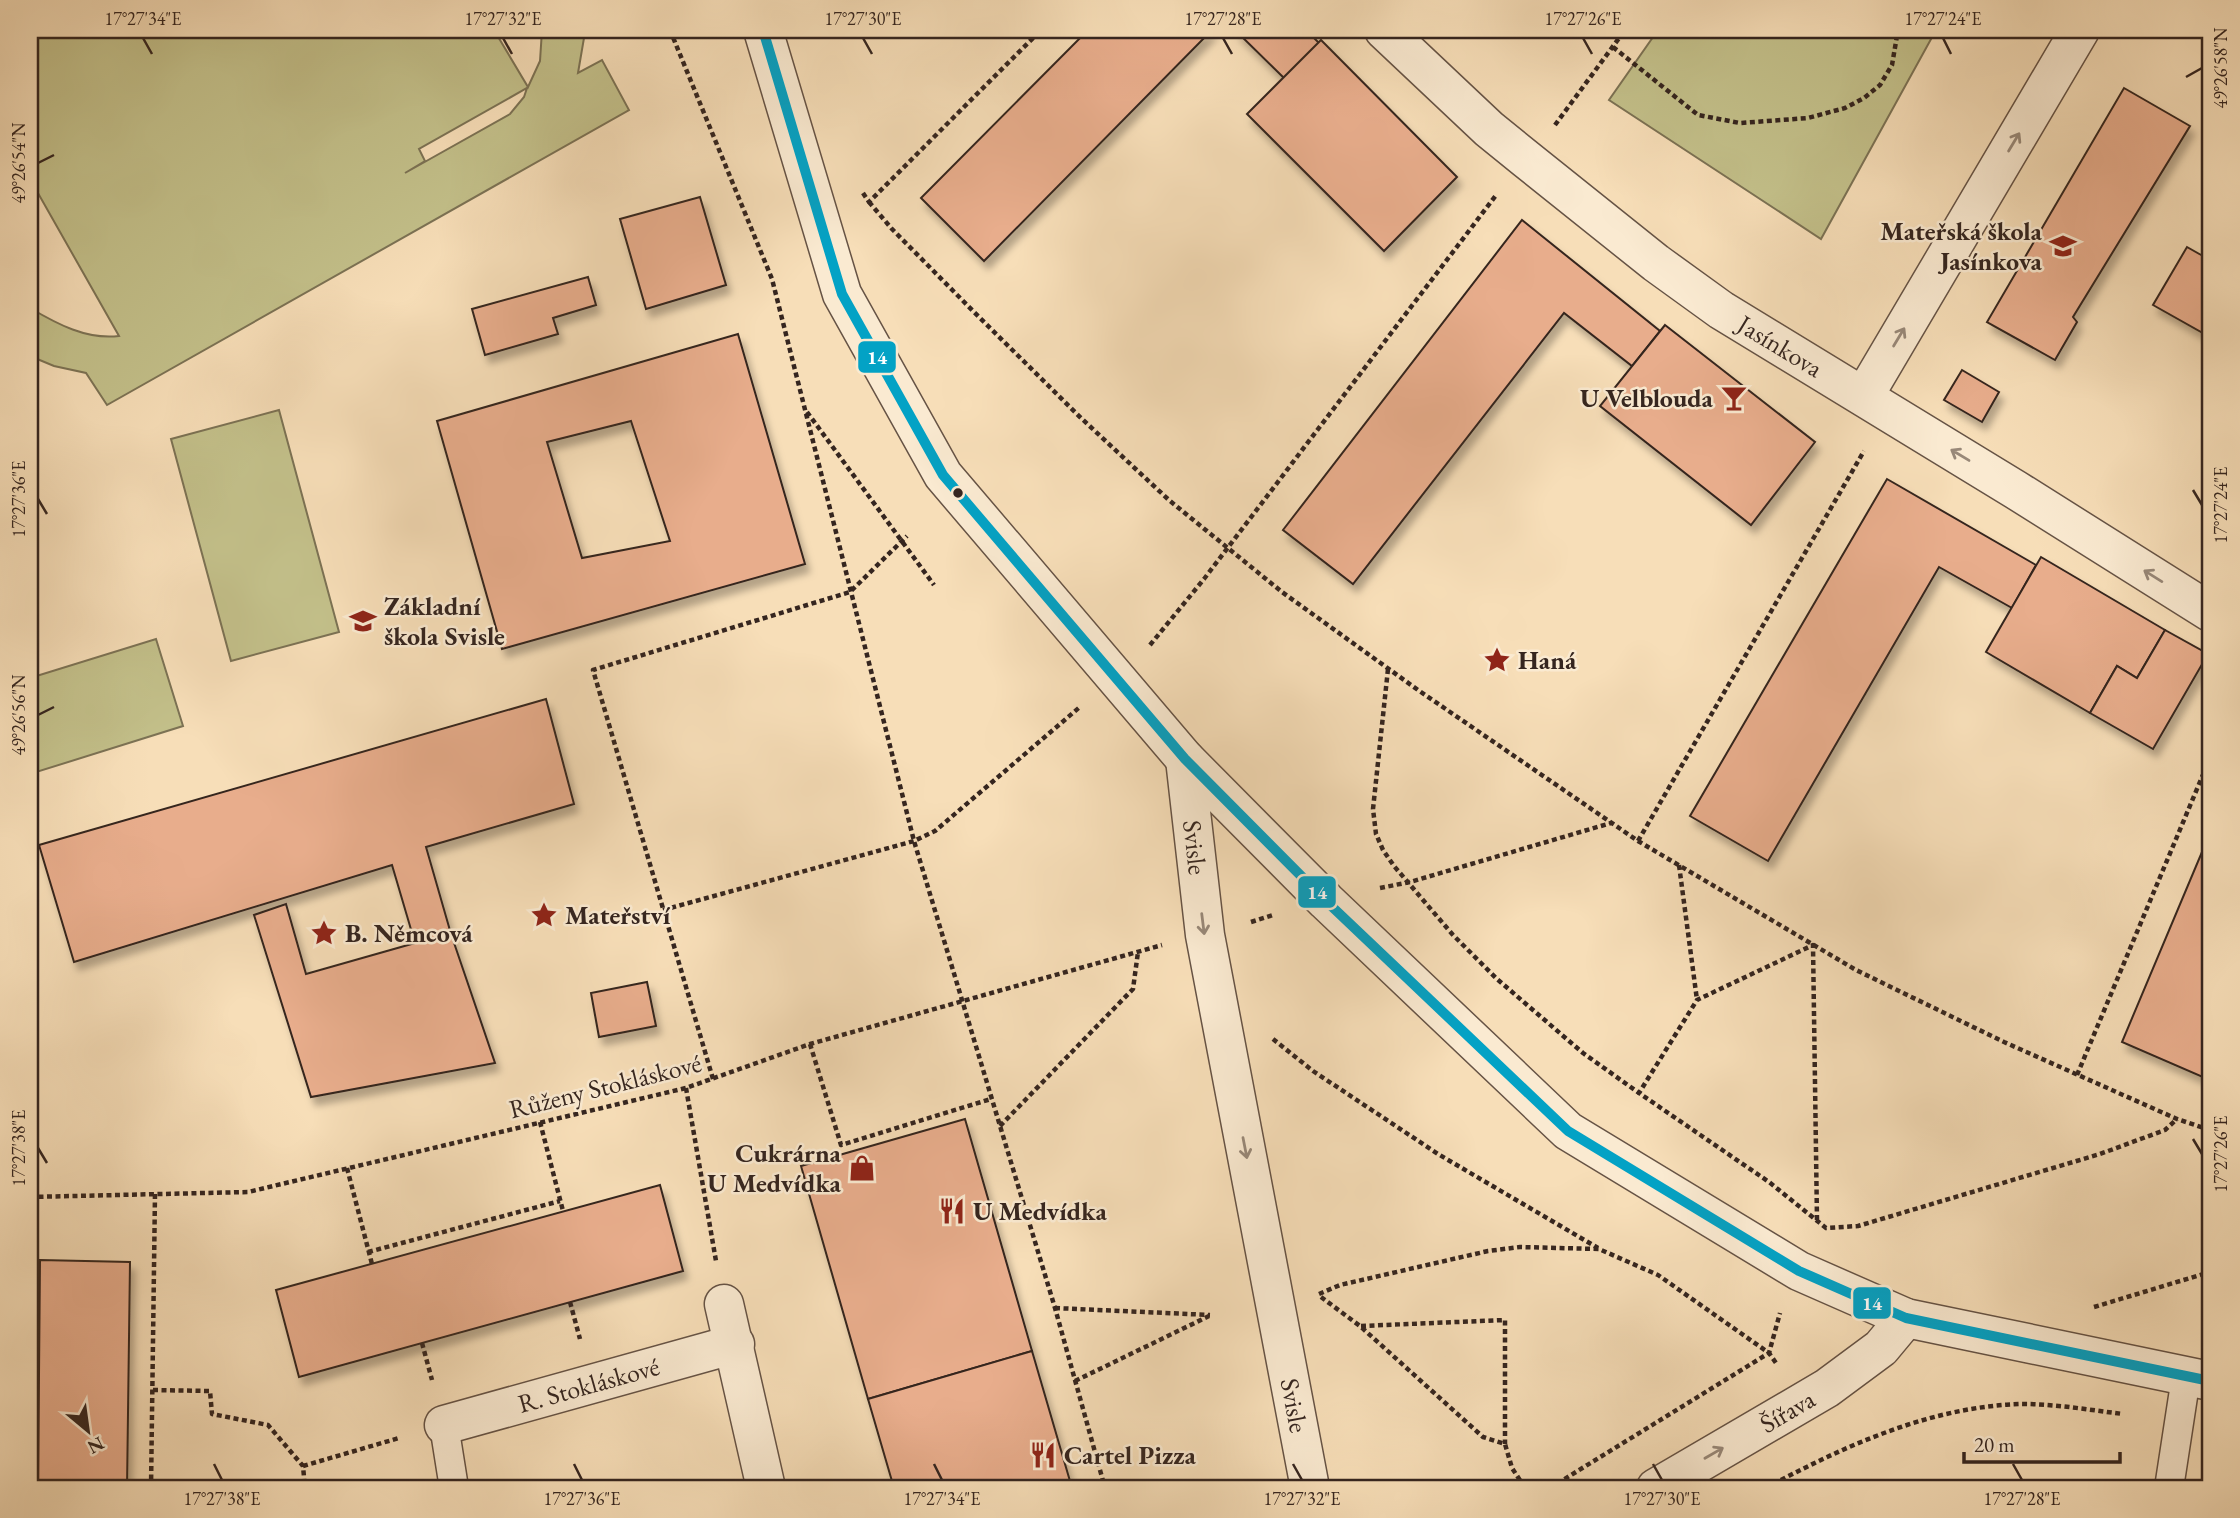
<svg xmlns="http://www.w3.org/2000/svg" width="2240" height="1518" viewBox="0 0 2240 1518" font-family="'EB Garamond',serif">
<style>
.green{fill:#c3c08a;stroke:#7c7254;stroke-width:2;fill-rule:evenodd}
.building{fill:#e8ad8c;stroke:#35251f;stroke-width:2;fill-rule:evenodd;filter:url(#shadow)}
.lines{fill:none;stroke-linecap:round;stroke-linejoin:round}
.service-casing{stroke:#665345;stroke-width:31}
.minor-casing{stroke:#665345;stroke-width:41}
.path{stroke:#35251f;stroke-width:4.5;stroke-dasharray:5 3.5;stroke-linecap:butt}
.service{stroke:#faead1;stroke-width:28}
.minor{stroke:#faead1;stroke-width:38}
.bus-1-casing{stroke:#faead1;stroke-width:16}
.bus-1{stroke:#03a2c5;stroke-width:10}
.oneway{stroke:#988878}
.ticks{fill:none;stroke:#35251f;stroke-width:2.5}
.bus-dot{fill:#35251f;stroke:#faead1;stroke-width:2.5}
.labels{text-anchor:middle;stroke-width:5;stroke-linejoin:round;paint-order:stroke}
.poi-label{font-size:26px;font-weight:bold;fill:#35251f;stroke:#faead1;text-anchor:start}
.street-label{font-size:26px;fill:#35251f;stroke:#faead1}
.line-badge{stroke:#faead1;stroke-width:2.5}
.badge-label{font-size:19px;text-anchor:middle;font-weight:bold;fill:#fff}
.neatline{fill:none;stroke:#35251f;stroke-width:2.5}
.ticks-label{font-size:18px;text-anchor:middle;fill:#35251f}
</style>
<defs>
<filter id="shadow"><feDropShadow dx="4.5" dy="8" stdDeviation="3.5" flood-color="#0004"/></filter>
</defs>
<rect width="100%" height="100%" fill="#f7deb8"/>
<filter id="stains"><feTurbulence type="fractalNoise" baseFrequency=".00286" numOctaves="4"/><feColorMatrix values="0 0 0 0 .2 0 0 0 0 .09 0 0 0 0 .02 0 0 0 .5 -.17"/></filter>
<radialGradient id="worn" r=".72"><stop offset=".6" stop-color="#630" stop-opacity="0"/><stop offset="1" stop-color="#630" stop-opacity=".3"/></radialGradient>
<g class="green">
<path d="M37 30H494L528 87 540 61 542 30H583L584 38 578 73 602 60 629 110 107 405 86 373 54 366 30 356V308C57 324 87 340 119 336L30 179V34ZM527 88 524 97 510 114 405 173 425 161 419 149Z"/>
<path d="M1658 30H1936L1821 239 1609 100Z"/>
<path d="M279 410 339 632 231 661 171 439Z"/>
<path d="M156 639 183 726 30 774V678Z"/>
</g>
<g class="building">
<path d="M1088 30H1212L984 261 921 198Z"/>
<path d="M1235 30H1306L1319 43 1284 78Z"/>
<path d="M1321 40 1457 177 1384 251 1247 114Z"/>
<path d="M2124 88 2190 126 2073 317 2077 322 2055 360 1987 322Z"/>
<path d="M700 197 726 285 646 309 620 219Z"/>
<path d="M1522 220 1660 331 1632 366 1564 313 1353 584 1283 530Z"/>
<path d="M2187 247 2210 260V337L2153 305Z"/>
<path d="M588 277 596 305 553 318 558 334 485 355 472 309Z"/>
<path d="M1665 325 1815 442 1751 525 1600 406Z"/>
<path d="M738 334 805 564 502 649 437 421ZM631 421 670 541 582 558 547 442Z"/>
<path d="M1962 370 1999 392 1982 422 1944 400Z"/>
<path d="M1887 479 2036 565 2012 608 1939 567 1768 861 1690 816Z"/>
<path d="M2041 557 2165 630 2137 678 2117 666 2090 713 1986 652Z"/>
<path d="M2165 630 2208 654 2153 749 2090 713 2117 666 2137 678Z"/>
<path d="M546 699 574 804 426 847 451 934 495 1063 311 1097 254 915 286 904 306 974 415 943 392 865 74 962 39 845Z"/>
<path d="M2210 833V1065L2205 1078 2122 1042Z"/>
<path d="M647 982 656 1026 599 1037 591 993Z"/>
<path d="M965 1119 1032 1351 868 1399 801 1166Z"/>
<path d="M660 1185 683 1271 299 1377 276 1290Z"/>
<path d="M40 1260 130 1262 127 1488H38Z"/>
<path d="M1032 1351 1072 1488H894L868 1399Z"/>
</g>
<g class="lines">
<g class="service-casing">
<g id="service">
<path d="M444 1425 454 1488"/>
<path d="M2169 1488 2186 1377"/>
</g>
</g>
<g class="minor-casing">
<g id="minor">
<path d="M763 30 842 294 943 475 1185 759 1326 901 1568 1131 1799 1271 1906 1318 2210 1381"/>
<path id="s1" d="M1384 30 1489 129 1526 159 1656 263 1721 310 2016 490 2210 612"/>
<path d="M1864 396 2080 30"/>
<path id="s2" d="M1185 759 1205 935 1310 1488"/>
<path d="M724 1304 766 1488"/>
<path id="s3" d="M444 1425 735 1344"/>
<path id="s4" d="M1656 1488 1827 1388 1881 1348 1906 1318"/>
</g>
</g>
<g class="path">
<path d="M670 30 772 279 914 841 1055 1308 1105 1488"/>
<path d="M1613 47 1698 115 1740 123 1808 118 1845 108 1864 98 1880 85 1892 65 1898 30"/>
<path d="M1555 125 1625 30"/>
<path d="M863 193 869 202 1041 30"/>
<path d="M869 202 892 229 974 312 1081 418 1170 501 1282 592 1418 690 1638 841 1856 970 2004 1042 2177 1119 2210 1130"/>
<path d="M807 412 934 585"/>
<path d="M1150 645 1204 579 1497 194"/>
<path d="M1388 669 1373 809 1376 834 1383 850 1394 866 1453 935 1497 979 1583 1053 1639 1093"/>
<path d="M1638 841 1864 451"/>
<path d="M1679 865 1697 1000"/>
<path d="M1380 888 1410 882 1611 823"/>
<path d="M663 910 914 841 935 831 1081 706"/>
<path d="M1251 922 1273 915"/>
<path d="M1273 1039 1313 1071 1438 1154 1598 1248"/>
<path d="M810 1044 841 1145 991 1099"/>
<path d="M2077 1075 2210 758"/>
<path d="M713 1079 593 670 850 592 907 536"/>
<path d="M686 1088 716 1261"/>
<path d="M540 1122 563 1211"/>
<path d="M1000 1126 1133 989 1138 952"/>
<path d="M347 1168 372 1264"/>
<path d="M30 1197 248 1192 686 1088 810 1044 1162 945"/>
<path d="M1817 1220 1813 945 1697 1000 1639 1093 1769 1182 1826 1228 1858 1226 2100 1154 2165 1130 2177 1119"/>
<path d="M368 1252 560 1201"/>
<path d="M1319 1294 1340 1285 1488 1251 1520 1247 1599 1249 1658 1275 1769 1353 1776 1363"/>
<path d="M1321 1297 1360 1326 1483 1437 1505 1444 1512 1468 1525 1488"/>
<path d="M570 1302 580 1339"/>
<path d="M2094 1307 2210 1272"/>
<path d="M1055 1308 1210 1315"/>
<path d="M1361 1326 1505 1320V1444"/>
<path d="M422 1343 432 1380"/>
<path d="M30 1360H39"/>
<path d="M1075 1381 1209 1316"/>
<path d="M153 1390 210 1391 212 1414 268 1425 303 1466 305 1488"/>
<path d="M303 1466 399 1438"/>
<path d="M151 1488 155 1194"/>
<path d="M1550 1488 1769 1353 1780 1313"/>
<path d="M1766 1488C1844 1446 1932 1406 2022 1404 2056 1404 2090 1410 2123 1414"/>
</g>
<use href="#service" class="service"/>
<use href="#minor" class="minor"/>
<g class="bus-1-casing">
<path id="bus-1" d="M763 30 842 294 943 475 1185 759 1326 901 1568 1131 1799 1271 1906 1318 2210 1381"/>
</g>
<use href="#bus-1" class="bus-1"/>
</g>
<defs><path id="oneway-shaft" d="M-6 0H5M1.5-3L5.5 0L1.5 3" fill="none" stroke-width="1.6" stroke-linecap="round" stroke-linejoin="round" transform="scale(1.75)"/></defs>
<g class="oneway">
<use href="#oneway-shaft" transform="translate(2014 142) rotate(-59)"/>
<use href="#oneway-shaft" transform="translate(1899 337) rotate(-59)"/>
<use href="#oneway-shaft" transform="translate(1960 455) rotate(-149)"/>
<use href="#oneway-shaft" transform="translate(2153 576) rotate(-148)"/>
<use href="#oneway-shaft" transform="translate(1203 924) rotate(83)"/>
<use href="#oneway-shaft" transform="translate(1245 1148) rotate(79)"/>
<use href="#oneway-shaft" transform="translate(1714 1453) rotate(-30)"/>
</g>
<path class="ticks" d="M143 38 152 54M503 38 512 54M863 38 872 54M1223 38 1232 54M1583 38 1592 54M1943 38 1951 54M2186 77 2202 68M38 163 54 155M2193 490 2202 505M38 499 47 514M38 715 54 707M2193 1139 2202 1154M38 1148 47 1163M214 1464 222 1480M574 1464 582 1480M934 1464 942 1480M1293 1464 1302 1480M1653 1464 1662 1480M2013 1464 2022 1480"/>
<defs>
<g id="school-bare" transform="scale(2.1)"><path d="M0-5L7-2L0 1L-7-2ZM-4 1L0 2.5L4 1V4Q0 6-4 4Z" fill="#8f2418" stroke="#faead1" stroke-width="2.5" paint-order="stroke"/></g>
<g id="bar-bare" transform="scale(2.1)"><path d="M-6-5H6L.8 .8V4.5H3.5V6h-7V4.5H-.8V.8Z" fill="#8f2418" stroke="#faead1" stroke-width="2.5" paint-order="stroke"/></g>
<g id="sight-bare" transform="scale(2.1)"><path d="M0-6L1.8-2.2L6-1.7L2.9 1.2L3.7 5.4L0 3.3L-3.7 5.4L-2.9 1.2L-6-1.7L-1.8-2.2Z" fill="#8f2418" stroke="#faead1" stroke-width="2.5" paint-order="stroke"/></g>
<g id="shop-bare" transform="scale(2.1)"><path d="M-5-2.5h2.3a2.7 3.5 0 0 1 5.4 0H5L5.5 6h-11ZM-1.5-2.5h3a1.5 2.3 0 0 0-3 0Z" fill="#8f2418" stroke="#faead1" stroke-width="2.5" paint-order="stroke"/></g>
<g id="restaurant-bare" transform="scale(2.1)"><path d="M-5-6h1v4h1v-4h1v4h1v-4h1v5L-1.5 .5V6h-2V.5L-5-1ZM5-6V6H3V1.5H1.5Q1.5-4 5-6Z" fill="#8f2418" stroke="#faead1" stroke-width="2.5" paint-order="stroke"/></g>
</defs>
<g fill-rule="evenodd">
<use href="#school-bare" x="2063" y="246"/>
<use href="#bar-bare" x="1734" y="398"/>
<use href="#school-bare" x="363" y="621"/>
<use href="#sight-bare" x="1497" y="660"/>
<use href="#sight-bare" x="544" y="915"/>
<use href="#sight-bare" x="324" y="933"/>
<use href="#shop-bare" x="862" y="1168"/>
<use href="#restaurant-bare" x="952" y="1211"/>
<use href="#restaurant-bare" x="1043" y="1455"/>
</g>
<circle class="bus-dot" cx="958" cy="493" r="6"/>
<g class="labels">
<g class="poi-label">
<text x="2042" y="240" text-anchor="end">Mateřská škola<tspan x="2042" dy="30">Jasínkova</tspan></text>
<text x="1713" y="407" text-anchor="end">U Velblouda</text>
<text x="384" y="615">Základní<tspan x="384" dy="30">škola Svisle</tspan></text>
<text x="1518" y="669">Haná</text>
<text x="565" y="924">Mateřství</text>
<text x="345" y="942">B. Němcová</text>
<text x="841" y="1162" text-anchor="end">Cukrárna<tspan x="841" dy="30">U Medvídka</tspan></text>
<text x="973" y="1220">U Medvídka</text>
<text x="1064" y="1464">Cartel Pizza</text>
</g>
<g class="street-label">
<text dy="9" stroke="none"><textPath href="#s1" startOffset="508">Jasínkova</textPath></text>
<text dy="9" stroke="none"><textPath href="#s2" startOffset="89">Svisle</textPath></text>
<text transform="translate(605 1086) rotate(-14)" y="9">Růženy Stokláskové</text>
<text dy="9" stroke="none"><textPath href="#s3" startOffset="150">R. Stokláskové</textPath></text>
<text dy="9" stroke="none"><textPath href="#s2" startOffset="656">Svisle</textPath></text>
<text dy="9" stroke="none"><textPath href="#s4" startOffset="152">Šířava</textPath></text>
</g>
</g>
<g class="line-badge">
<rect x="857" y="340" width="40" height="34" rx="7" fill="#03a2c5"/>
<rect x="1297" y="875" width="40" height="34" rx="7" fill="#03a2c5"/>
<rect x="1852" y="1286" width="40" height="34" rx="7" fill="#03a2c5"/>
</g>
<g class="badge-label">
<text x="877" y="364">14</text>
<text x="1317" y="899">14</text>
<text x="1872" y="1310">14</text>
</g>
<rect width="2240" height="1518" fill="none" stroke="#f7deb8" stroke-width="77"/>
<g transform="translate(88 1431) rotate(151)" stroke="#faead1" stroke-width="5" paint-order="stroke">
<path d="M0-5L12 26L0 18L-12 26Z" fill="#35251f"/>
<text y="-10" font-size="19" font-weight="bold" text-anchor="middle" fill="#35251f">N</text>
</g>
<path d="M1964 1452v10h156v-10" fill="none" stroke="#35251f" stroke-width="3.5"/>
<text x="1974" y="1452" font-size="21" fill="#35251f" stroke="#faead1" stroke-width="5" paint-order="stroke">20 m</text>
<rect x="38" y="38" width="2164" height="1442" class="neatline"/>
<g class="ticks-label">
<text x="143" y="25">17°27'34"E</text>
<text x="503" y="25">17°27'32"E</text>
<text x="863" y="25">17°27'30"E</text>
<text x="1223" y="25">17°27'28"E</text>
<text x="1583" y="25">17°27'26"E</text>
<text x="1943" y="25">17°27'24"E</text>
<text transform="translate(2221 68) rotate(-90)" y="6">49°26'58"N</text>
<text transform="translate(19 163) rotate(-90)" y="6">49°26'54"N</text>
<text transform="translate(19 499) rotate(-90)" y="6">17°27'36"E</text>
<text transform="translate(2221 505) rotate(-90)" y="6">17°27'24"E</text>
<text transform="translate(19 715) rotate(-90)" y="6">49°26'56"N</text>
<text transform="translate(19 1148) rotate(-90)" y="6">17°27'38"E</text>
<text transform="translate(2221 1154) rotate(-90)" y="6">17°27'26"E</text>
<text x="222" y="1505">17°27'38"E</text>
<text x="582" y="1505">17°27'36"E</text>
<text x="942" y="1505">17°27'34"E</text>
<text x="1302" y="1505">17°27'32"E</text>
<text x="1662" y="1505">17°27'30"E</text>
<text x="2022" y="1505">17°27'28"E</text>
</g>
<rect width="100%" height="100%" filter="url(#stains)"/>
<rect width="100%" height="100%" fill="url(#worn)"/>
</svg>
